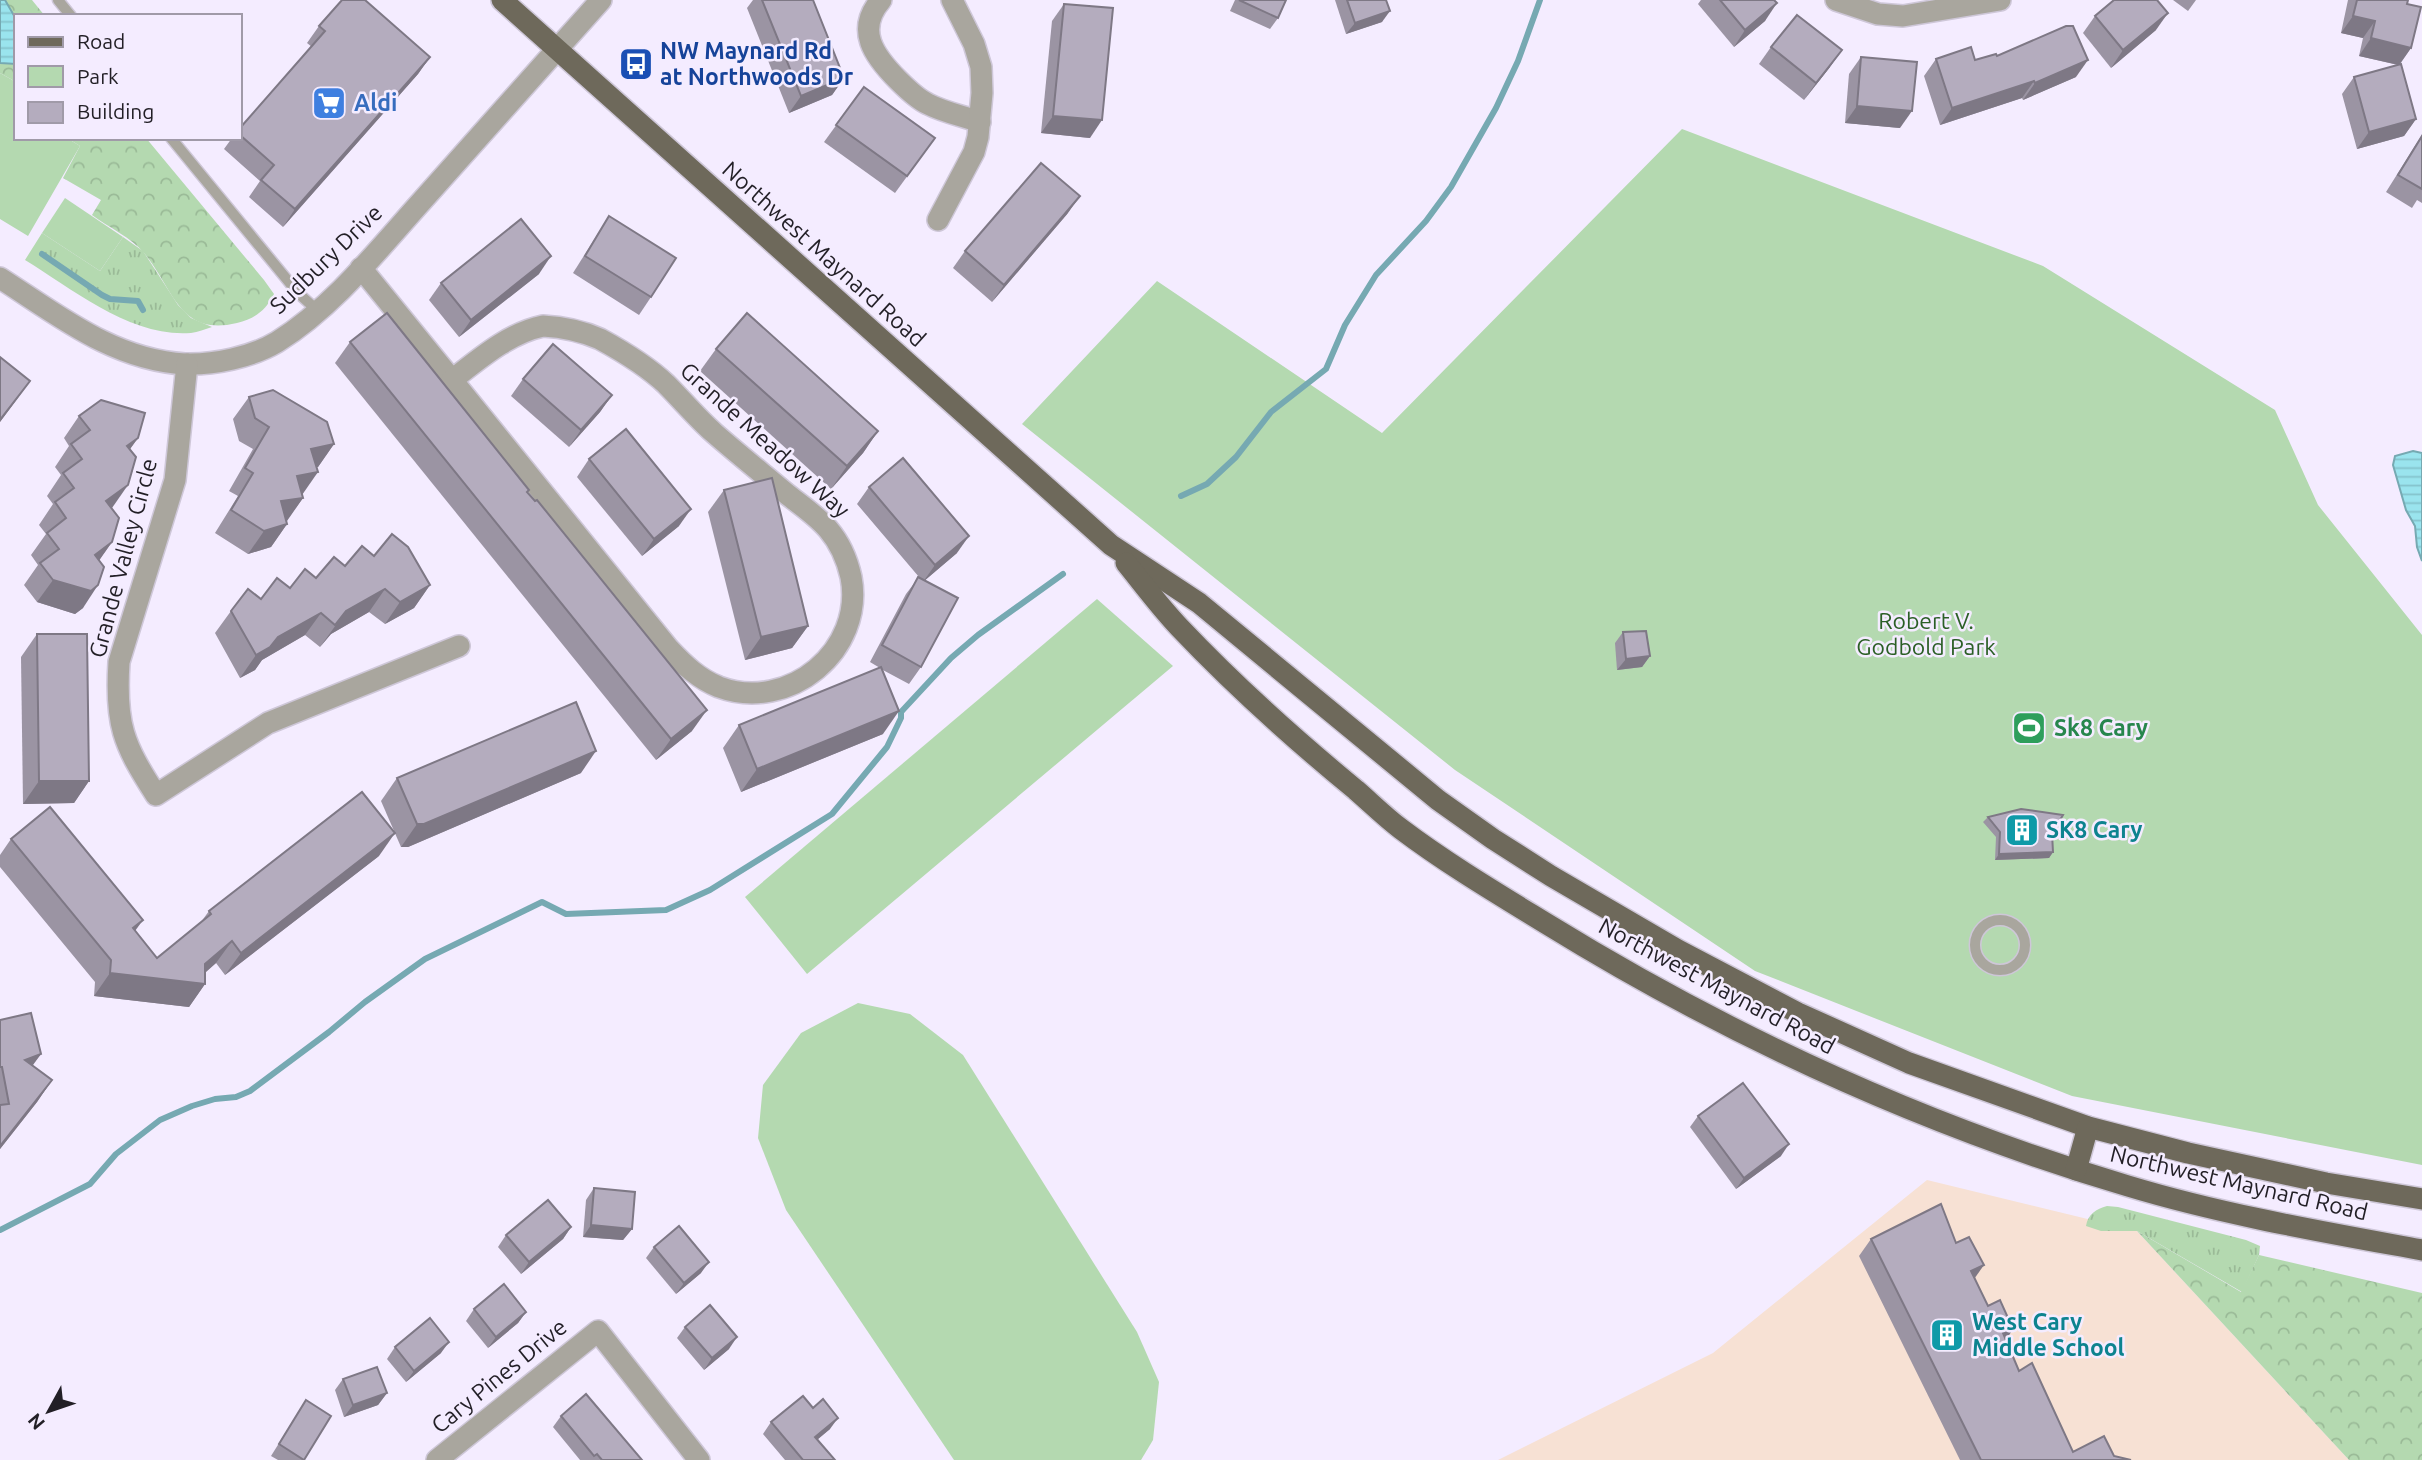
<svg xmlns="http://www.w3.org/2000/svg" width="2422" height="1460" viewBox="0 0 2422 1460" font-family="Ubuntu,sans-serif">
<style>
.education{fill:#f7e1d4}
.grass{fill:url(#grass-tufts)}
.forest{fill:url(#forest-crowns)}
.park{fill:#b4d9b0}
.water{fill:url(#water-rules);stroke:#76a9b2;stroke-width:2}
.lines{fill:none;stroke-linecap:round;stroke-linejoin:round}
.stream{stroke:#76a9b2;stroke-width:6}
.service-casing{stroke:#cec7d8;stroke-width:13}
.minor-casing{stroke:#cec7d8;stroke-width:24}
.primary-casing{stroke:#cec7d8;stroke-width:24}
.service{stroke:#a9a69e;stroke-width:10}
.minor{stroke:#a9a69e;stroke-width:21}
.primary{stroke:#6e695b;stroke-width:21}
.wall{fill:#9b94a3}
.shaded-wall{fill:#7e7885}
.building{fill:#b4acbe;stroke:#7e7885;stroke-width:2}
.labels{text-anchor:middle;stroke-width:5;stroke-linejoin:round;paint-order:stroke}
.transit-label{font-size:23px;font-weight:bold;fill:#164399;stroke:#f4ecff;text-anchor:start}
.shop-label{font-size:23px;font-weight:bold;fill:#366cbe;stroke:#f4ecff;text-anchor:start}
.street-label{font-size:23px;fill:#221f26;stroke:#f4ecff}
.park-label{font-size:23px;fill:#2b5f26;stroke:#f4ecff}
.leisure-label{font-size:23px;font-weight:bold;fill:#27864d;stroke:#f4ecff;text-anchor:start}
.culture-label{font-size:23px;font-weight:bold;fill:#0d838f;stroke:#f4ecff;text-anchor:start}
</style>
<defs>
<pattern id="grass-tufts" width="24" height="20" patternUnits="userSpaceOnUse" patternTransform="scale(1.75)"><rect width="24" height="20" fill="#b4d9b0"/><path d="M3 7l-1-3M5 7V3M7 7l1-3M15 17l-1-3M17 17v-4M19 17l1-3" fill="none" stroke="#9aba97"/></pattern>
<pattern id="forest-crowns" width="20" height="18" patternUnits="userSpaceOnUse" patternTransform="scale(1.75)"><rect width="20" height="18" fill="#b4d9b0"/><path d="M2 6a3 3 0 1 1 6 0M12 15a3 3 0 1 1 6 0" fill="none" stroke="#9aba97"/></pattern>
<pattern id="water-rules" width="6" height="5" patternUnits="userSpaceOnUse" patternTransform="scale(1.75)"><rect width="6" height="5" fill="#9ae4ee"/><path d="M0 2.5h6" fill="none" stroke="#84c3cc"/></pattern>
</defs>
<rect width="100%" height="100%" fill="#f4ecff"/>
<path class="education" d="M1927 1180 2137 1231 2349 1460H1498L1713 1353Z"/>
<g class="grass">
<path d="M42 233 100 271 123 237 143 251 178 305 191 318 212 327C205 329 198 332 191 333 132 338 72 289 25 260Z"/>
<path d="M2107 1206 2118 1207 2246 1240 2260 1246 2259 1255 2242 1292 2137 1231H2101L2086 1226C2088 1214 2096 1209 2107 1206Z"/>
</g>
<g class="forest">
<path d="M5 0H32L45 16H16V19Z"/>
<path d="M0 63 16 64V82L0 73Z"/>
<path d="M67 138H146L264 280 274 294C266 310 255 319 237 323 179 337 174 289 144 253 132 238 108 227 92 215L101 200 63 178 80 146Z"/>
<path d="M2137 1231 2241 1292 2259 1255 2422 1293V1460H2349Z"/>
</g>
<g class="park">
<path d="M0 73 16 82V138H67L80 146 28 236 0 219Z"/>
<path d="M1682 129 2043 266 2275 410 2318 505 2422 635V1165L2072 1096 1755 971 1455 770 1022 424 1157 281 1382 433Z"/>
<path d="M65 198 123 237 100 271 42 233Z"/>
<path d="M1097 599 1173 666 807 974 745 897Z"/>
<path d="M858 1003 910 1014 963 1055 1137 1332 1159 1382 1153 1440 1141 1460H954L786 1210 758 1138 763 1085 801 1033Z"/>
</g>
<g class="water">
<path d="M0 0H5L16 19V64L0 63Z"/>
<path d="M2413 451 2422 453V561L2417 547 2415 526 2406 510 2393 465 2395 456Z"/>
</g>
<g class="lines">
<g class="stream">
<path d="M42 254 102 295 110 299 138 301 143 310"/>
<path d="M1181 496 1207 484 1236 457 1271 412 1326 369 1345 325 1376 275 1426 221 1451 187 1496 108 1518 61 1540 0"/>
<path d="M0 1230 90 1184 116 1154 160 1120 192 1106 215 1099 236 1097 250 1091 329 1032 365 1002 425 959 542 902 566 914 666 910 710 890 832 814 887 747 901 718V712L951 658 978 635 1063 574"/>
</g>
<g class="service-casing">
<g id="service">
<path d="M58 0 71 16"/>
<path d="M171 138 298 293 318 311"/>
<circle cx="2000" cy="945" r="25"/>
</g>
</g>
<g class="minor-casing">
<g id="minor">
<path d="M881 0C855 30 874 56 898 80 906 88 917 99 928 104 943 112 963 116 980 122"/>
<path d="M1836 0 1878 14 1903 16 2000 0"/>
<path d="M938 220 974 152 978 137 982 93 981 67 974 44 952 0"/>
<path d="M361 268 452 380"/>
<path d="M0 278C58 315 113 360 185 364 214 365 252 357 277 342 333 307 377 251 421 202 481 134 541 67 601 0"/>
<path d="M543 326C562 327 582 331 600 339 622 351 647 366 666 384 682 400 697 418 714 433 738 454 763 474 788 495 802 506 817 516 828 529 840 543 847 559 851 577 865 650 789 713 719 687 699 679 684 665 669 649L452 380C479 359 509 333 543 326Z"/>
<path d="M187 364 175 480 119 662C115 724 123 744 156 795L268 723 459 646"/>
<path d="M437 1460 598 1331 699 1460"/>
</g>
</g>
<g class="primary-casing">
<g id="primary">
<path d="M502 0 1111 545 1199 603 1438 800 1493 839 1551 876 1678 950 1798 1013 1909 1063 2088 1127 2188 1153 2326 1183 2422 1199"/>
<path d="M1126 563C1143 584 1160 607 1179 627 1234 685 1294 739 1356 790 1371 803 1385 817 1401 829 1446 863 1498 894 1547 924 1729 1036 1923 1125 2128 1186 2224 1215 2324 1232 2422 1250"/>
<path d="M2076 1170 2088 1127"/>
</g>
</g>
<use href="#service" class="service"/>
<use href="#minor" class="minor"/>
<use href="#primary" class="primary"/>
</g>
<g class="wall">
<path d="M753 0H813L844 78 832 95 789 113 747 8Z"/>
<path d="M1235 0H1286L1278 18 1270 29 1230 11Z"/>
<path d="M1335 0H1386L1382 22 1346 34Z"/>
<path d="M1701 0H1774L1765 21 1734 47 1698 4Z"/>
<path d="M2173 0H2196L2188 11Z"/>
<path d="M2348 0H2408L2407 4 2411 48 2400 64 2416 119 2404 136 2357 149 2342 94 2354 77 2398 65 2359 56 2363 38 2341 33Z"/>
<path d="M1064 4 1090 138 1041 133 1052 21Z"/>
<path d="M2095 16 2156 30 2111 68 2083 33Z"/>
<path d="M319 26 430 57 418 74 283 227 249 197 260 181 224 149 232 138H240V128L312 47 307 43Z"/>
<path d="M1771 47 1830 67 1804 100 1759 64Z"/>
<path d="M1997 56 2076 77 2023 100 2022 98 1940 125 1924 76 1936 59 1975 60Z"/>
<path d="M1861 57 1900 128 1845 123 1849 74Z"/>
<path d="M864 87 935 138 895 193 824 142Z"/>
<path d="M2422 135V203L2417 200 2412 208 2386 192 2413 149Z"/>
<path d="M1068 213 992 302 953 268 965 251Z"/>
<path d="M609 216 651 297 639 315 573 273Z"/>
<path d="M539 274 459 337 429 300 441 283Z"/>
<path d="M350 342 527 492 692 731 656 760 335 363Z"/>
<path d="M716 349 878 431 863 453 831 489 700 371Z"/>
<path d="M523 379 612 395 600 412 569 447 511 396Z"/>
<path d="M249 397 334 444 318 467H316L302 495 303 498 286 521 287 524 271 547 248 554 215 533 238 496 229 491 253 449 239 441 233 419Z"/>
<path d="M79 416 138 438 130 449 111 508 112 542 99 560 83 608 75 614 37 602 24 585 38 565 31 555 46 534 39 525 53 504 47 496 61 475 55 467 69 446 64 438Z"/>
<path d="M589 459 679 526 642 556 577 477Z"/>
<path d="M869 487 957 553 925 580 921 667 909 684 881 669 883 734 741 792 723 748 739 725 880 668 870 662 906 594 919 577 857 504Z"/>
<path d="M724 490 808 626 792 648 745 660 708 512Z"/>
<path d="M374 556 430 585 414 608 385 624 369 612 331 634 320 647 305 635 262 660 255 670 240 678 215 633 231 611 261 599Z"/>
<path d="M1623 632 1650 656 1642 667 1617 670 1615 643Z"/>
<path d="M37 634 89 781 74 803 23 804 21 657Z"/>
<path d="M581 773 408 847H401L381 801 397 778Z"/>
<path d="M1988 817 2052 833 2053 852 2049 858 1995 860 1996 837 1983 822Z"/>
<path d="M11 839 135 931 157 958 201 922 209 911 379 856 225 975 216 963 205 973V984L189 1007 94 996 95 982 0 867V855Z"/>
<path d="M0 1020 41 1054 32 1065 52 1080 37 1102 0 1149Z"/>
<path d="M1698 1116 1781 1156 1736 1189 1690 1127Z"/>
<path d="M594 1188 632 1229 623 1240 583 1237 586 1200Z"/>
<path d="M571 1227 563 1239 521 1274 498 1247 506 1235Z"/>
<path d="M1871 1239 1956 1243 1988 1306 2013 1329 2006 1340 2019 1371 2073 1452 2114 1456 2131 1460H1960L1859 1256Z"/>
<path d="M654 1247 701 1273 676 1294 646 1258Z"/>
<path d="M474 1309 526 1312 518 1323 488 1348 466 1321Z"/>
<path d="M685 1327 729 1349 704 1370 677 1338Z"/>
<path d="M395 1347 441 1353 406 1382 387 1359Z"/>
<path d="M343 1379 387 1393 378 1405 344 1417 335 1390Z"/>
<path d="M306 1400 304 1460H278L271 1456Z"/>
<path d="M561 1416 642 1460H580L553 1427Z"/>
<path d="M771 1422 830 1429 817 1440 835 1460H785L763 1434Z"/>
</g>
<g class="shaded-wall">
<path d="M1777 3 1765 21 1734 47 1745 30Z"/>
<path d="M1390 11 1382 22 1346 34 1355 23Z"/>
<path d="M2168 13 2156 30 2111 68 2123 50Z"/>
<path d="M2353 16 2375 21 2363 38 2341 33Z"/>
<path d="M2371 38 2411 48 2399 65 2359 56Z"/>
<path d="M1842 50 1830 67 1804 100 1816 83Z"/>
<path d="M430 57 418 74 283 227 295 209Z"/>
<path d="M2088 60 2076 77 2023 100 2035 83Z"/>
<path d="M844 78 832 95 789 113 801 96Z"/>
<path d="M2034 81 2022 98 1940 125 1952 108Z"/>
<path d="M1857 106 1912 111 1900 128 1845 123Z"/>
<path d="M1053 116 1102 120 1090 138 1041 133Z"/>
<path d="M2416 119 2404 136 2357 149 2369 132Z"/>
<path d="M1080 196 1068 213 992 302 1004 285Z"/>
<path d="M551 256 539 274 459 337 471 320Z"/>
<path d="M30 381 14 403 0 422V420Z"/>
<path d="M612 395 600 412 569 447 581 430Z"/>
<path d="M878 431 863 453 831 489 847 466Z"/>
<path d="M138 438 122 460 127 446Z"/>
<path d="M334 444 318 467 295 472 311 449Z"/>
<path d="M318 472 302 495 297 476Z"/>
<path d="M128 485 112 508 106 501Z"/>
<path d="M303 498 287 521 265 524 281 501Z"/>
<path d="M691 509 679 526 642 556 654 539Z"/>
<path d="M287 524 271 547 248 554 264 531Z"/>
<path d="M969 536 957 553 923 582 935 565Z"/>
<path d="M112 542 96 565 95 555Z"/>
<path d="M53 580 98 585 83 608 75 614 37 602Z"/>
<path d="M430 585 414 608 385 624 400 602Z"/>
<path d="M385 589 369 612 331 634 320 647 346 611Z"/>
<path d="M321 613 305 635 262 660 255 670 240 678 256 655 278 637Z"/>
<path d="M808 626 792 648 745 660 761 637Z"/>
<path d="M1650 656 1642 667 1617 670 1626 659Z"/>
<path d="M707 710 692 731 656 760 671 739Z"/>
<path d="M899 711 883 734 741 792 757 769Z"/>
<path d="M596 751 581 773 408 847H401L417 824Z"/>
<path d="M39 781H89L74 803 23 804Z"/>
<path d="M395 833 379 856 225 975 241 953Z"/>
<path d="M2053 852 2049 858 1995 860 1999 854Z"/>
<path d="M143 920 127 942 133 928Z"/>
<path d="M232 941 216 963 193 983 205 984 189 1007 94 996 110 973 205 964Z"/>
<path d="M41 1054 25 1076V1060Z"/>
<path d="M52 1080 37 1102 0 1149V1146Z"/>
<path d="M1789 1144 1781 1156 1736 1189 1744 1178Z"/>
<path d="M591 1225 632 1229 623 1240 583 1237Z"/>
<path d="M571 1227 563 1239 521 1274 529 1262Z"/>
<path d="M709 1262 701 1273 676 1294 684 1283Z"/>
<path d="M1984 1265 1972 1282 1971 1271Z"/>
<path d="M526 1312 518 1323 488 1348 496 1337Z"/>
<path d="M2013 1329 2001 1347 2003 1333Z"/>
<path d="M737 1337 729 1349 704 1370 712 1358Z"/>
<path d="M449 1342 441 1353 406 1382 414 1371Z"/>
<path d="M387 1393 378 1405 344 1417 353 1405Z"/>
<path d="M838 1418 830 1429 807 1448 815 1437Z"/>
</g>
<g class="building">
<path d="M342 0H365L430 57 295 209 261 180 274 165 240 135V128L325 31 319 26Z"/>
<path d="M762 0H813L844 78 801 96Z"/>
<path d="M1239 0H1286L1278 18Z"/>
<path d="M1347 0H1386L1390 11 1355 23Z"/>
<path d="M1720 0H1774L1777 3 1745 30Z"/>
<path d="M2114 0H2157L2168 13 2123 50 2095 16Z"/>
<path d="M2357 0H2408L2407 4 2421 7 2411 48 2371 38 2375 21 2353 16Z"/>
<path d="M1064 4 1113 8 1102 120 1053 116Z"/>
<path d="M1797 15 1842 50 1816 83 1771 47Z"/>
<path d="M2066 26H2073L2088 60 2035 83 2034 81 1952 108 1936 59 1971 47 1975 60 1996 54 1997 56Z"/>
<path d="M1861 57 1917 62 1912 111 1857 106Z"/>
<path d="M2401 64 2416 119 2369 132 2354 77Z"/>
<path d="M864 87 935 138 907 176 836 125Z"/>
<path d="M2422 136V189L2398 175Z"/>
<path d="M1041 163 1080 196 1004 285 965 251Z"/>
<path d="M609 216 676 258 651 297 585 256Z"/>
<path d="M521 219 551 256 471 320 441 283Z"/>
<path d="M387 313 529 490 527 492 535 501 537 500 707 710 671 739 350 342Z"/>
<path d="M747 313 878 431 847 466 716 349Z"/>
<path d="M553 344 612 395 581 430 523 379Z"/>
<path d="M0 357 30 381 0 420Z"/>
<path d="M273 390 327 422 334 444 311 449 318 472 297 476 303 498 281 501 287 524 264 531 231 510 253 473 245 468 269 427 255 418 249 397Z"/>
<path d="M101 400 145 413 138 438 127 446 136 457 128 485 106 501 119 518 112 542 95 555 104 567 98 585 91 591 53 580 40 563 59 549 47 533 66 518 55 502 74 488 63 473 82 459 71 444 90 430 79 416Z"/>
<path d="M626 429 691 509 654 539 589 459Z"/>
<path d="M903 458 969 536 935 565 869 487Z"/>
<path d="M772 478 808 626 761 637 724 490Z"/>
<path d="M392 534 408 547 430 585 400 602 385 589 346 611 335 625 321 613 278 637 270 647 256 655 231 611 248 589 261 599 277 578 290 588 305 569 316 578 334 557 345 566 362 546 374 556Z"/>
<path d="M918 577 958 598 921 667 882 645Z"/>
<path d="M1646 631 1650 656 1626 659 1623 632Z"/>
<path d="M37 634H87L89 781H39Z"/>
<path d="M881 667 899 711 757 769 739 725Z"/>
<path d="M576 702 596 751 424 824H417L397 778Z"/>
<path d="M362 792 395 833 241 953 232 941 205 964V984L110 973 111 960 11 839 50 807 143 920 133 928 157 958 211 914 209 911Z"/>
<path d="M2021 809 2063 815 2052 833 2053 852 1999 854 2000 832 1988 817Z"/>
<path d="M31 1013 41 1054 25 1060 52 1080 0 1146V1105L9 1104 2 1067H0V1020Z"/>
<path d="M1743 1083 1789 1144 1744 1178 1698 1116Z"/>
<path d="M594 1188 635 1192 632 1229 591 1225Z"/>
<path d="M548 1200 571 1227 529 1262 506 1235Z"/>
<path d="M1941 1204 1956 1243 1969 1237 1984 1265 1971 1271 1988 1306 2000 1300 2013 1329 2003 1333 2019 1371 2032 1363 2073 1452 2104 1436 2114 1456 2131 1460H1981L1871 1239Z"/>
<path d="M679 1226 709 1262 684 1283 654 1247Z"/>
<path d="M504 1284 526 1312 496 1337 474 1309Z"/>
<path d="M710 1305 737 1337 712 1358 685 1327Z"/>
<path d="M430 1318 449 1342 414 1371 395 1347Z"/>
<path d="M377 1367 387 1393 353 1405 343 1379Z"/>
<path d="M586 1394 642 1460H602L597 1454 594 1456 561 1416Z"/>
<path d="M803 1396 813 1408 823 1399 838 1418 815 1437 835 1460H803L771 1422Z"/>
<path d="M306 1400 331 1416 304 1460 279 1444Z"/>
</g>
<defs>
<g id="bus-square" transform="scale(1.75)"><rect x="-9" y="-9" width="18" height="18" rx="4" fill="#1a4fb4" stroke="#f4ecff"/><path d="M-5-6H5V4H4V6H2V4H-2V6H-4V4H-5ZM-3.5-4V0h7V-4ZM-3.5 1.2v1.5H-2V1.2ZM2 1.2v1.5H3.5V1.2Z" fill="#fff"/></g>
<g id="supermarket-square" transform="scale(1.75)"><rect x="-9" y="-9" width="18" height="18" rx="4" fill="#3f7fe0" stroke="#f4ecff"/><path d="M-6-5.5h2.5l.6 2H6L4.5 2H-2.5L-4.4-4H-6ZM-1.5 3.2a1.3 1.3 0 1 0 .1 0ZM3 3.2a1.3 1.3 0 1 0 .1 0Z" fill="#fff"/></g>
<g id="stadium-square" transform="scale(1.75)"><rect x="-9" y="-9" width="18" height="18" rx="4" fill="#2e9e5b" stroke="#f4ecff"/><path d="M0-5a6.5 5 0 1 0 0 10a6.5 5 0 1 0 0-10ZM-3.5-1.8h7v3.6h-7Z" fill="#fff"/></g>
<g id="building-square" transform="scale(1.75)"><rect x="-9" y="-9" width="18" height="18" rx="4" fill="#0f9aa8" stroke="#f4ecff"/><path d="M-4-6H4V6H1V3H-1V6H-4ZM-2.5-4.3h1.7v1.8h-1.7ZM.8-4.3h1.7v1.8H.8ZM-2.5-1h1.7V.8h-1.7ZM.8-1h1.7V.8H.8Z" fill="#fff"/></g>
</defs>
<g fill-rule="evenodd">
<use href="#bus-square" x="636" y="64"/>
<use href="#supermarket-square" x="329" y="103"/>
<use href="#stadium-square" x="2029" y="728"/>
<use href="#building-square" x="2022" y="830"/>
<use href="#building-square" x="1947" y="1335"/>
</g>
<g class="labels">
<g class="transit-label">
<text x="660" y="59">NW Maynard Rd<tspan x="660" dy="26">at Northwoods Dr</tspan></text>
</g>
<g class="shop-label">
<text x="354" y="111">Aldi</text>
</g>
<g class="street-label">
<text transform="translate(824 254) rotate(42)" y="8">Northwest Maynard Road</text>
<text transform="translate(326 259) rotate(-44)" y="8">Sudbury Drive</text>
<text transform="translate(765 440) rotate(42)" y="8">Grande Meadow Way</text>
<text transform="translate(123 558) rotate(-75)" y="8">Grande Valley Circle</text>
<text transform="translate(1717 986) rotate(28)" y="8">Northwest Maynard Road</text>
<text transform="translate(2239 1183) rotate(13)" y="8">Northwest Maynard Road</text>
<text transform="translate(499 1376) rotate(-39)" y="8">Cary Pines Drive</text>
</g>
<g class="park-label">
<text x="1926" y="629">Robert V.<tspan x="1926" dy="26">Godbold Park</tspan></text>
</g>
<g class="leisure-label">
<text x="2054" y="736">Sk8 Cary</text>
</g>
<g class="culture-label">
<text x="2046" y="838">SK8 Cary</text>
<text x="1972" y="1330">West Cary<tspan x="1972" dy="26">Middle School</tspan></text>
</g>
</g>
<rect x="14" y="14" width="228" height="126" fill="#f4ecff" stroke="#a09aa8" stroke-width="2"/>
<rect x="28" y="37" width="35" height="10" fill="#6e695b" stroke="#a09aa8" stroke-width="2"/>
<text x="77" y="49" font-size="21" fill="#221f26">Road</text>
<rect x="28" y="66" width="35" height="21" fill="#b4d9b0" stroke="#a09aa8" stroke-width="2"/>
<text x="77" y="84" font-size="21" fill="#221f26">Park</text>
<rect x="28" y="102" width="35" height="21" fill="#b4acbe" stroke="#a09aa8" stroke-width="2"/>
<text x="77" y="119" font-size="21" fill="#221f26">Building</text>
<g transform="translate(49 1411) rotate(230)" stroke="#f4ecff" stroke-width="5" paint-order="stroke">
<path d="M0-5L12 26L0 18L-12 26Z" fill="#221f26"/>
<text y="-10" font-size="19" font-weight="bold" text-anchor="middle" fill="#221f26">N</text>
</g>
</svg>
